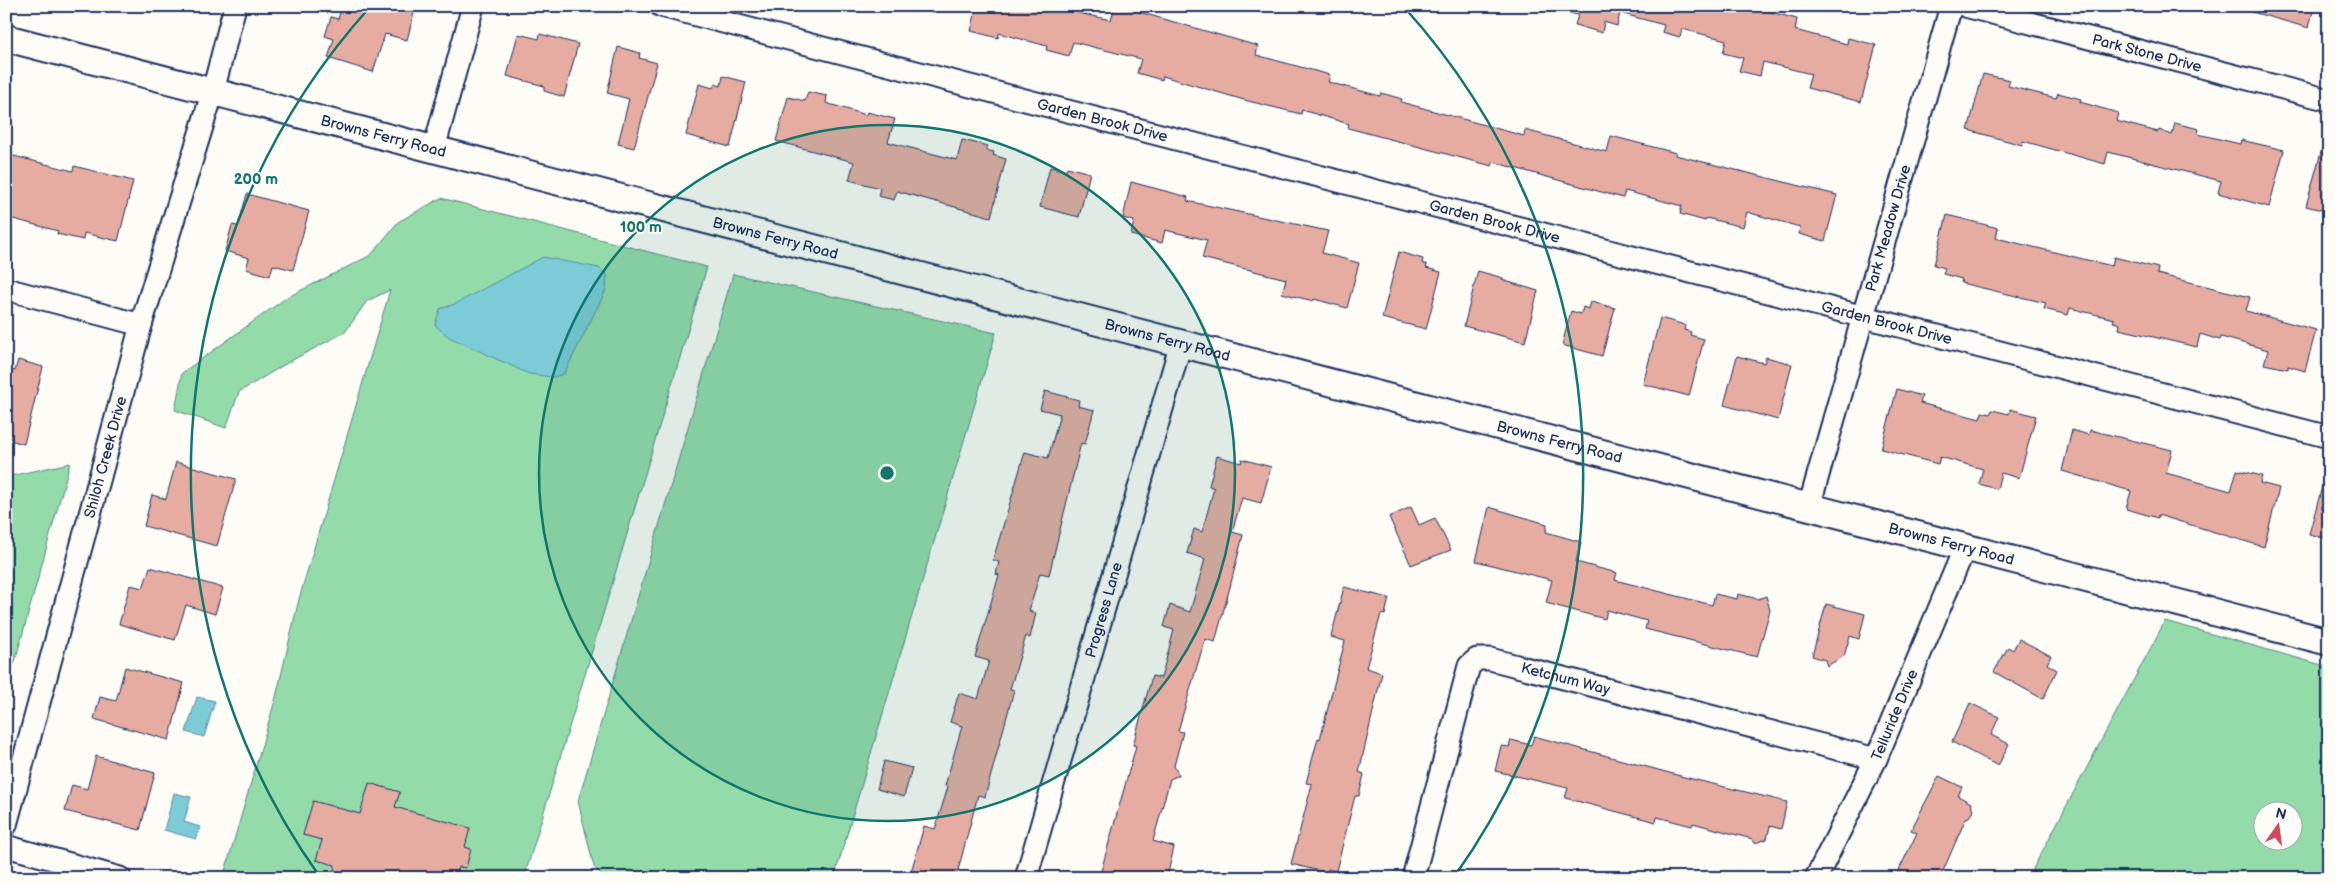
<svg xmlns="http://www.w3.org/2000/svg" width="2335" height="884" viewBox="0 0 2335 884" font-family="'Balsamiq Sans',sans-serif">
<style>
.green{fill:#94dbaa;stroke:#588584;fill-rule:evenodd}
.water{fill:#7bcbd6;stroke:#558da6}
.building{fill:#e6aca2;stroke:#1b2f5e}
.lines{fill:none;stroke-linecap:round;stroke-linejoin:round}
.minor-casing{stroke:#1b2f5e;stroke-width:25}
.tertiary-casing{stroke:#1b2f5e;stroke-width:30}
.minor{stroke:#fdfcf7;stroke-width:21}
.tertiary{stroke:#fdfcf7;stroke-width:26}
.ring{fill:none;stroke:#0f766e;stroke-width:2.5}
.labels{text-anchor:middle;stroke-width:4;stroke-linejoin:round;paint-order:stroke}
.street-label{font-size:15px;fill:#1b2f5e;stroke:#fdfcf7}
.centre{fill:#0f766e;stroke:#fdfcf7;stroke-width:2.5}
.ring-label{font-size:15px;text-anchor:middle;font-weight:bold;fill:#0f766e;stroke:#fdfcf7;stroke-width:4;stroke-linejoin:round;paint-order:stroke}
</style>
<rect width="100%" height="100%" fill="#fdfcf7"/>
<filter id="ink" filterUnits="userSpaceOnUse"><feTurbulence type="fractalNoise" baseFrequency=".02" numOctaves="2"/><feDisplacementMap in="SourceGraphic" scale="10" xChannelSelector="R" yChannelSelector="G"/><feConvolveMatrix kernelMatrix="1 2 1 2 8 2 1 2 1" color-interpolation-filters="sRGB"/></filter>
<g filter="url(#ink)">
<g class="green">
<path d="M441 198 707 267 524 878H223L276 697 299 599 390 290 367 301 345 332 287 363 239 392 226 428 175 410 182 373 286 298 371 255 398 222Z"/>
<path d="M733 274 996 333 834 878H605L594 867 578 801Z"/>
<path d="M70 463 14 665 6 663V477Z"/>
<path d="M2165 621 2329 667V878H2028ZM2262 812H2292V842H2262Z"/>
</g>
<g class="water">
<path d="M543 257 599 268 607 275 606 290 564 374 553 377 529 374 449 337 435 325 440 309 455 304Z"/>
<path d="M197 697 215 701 204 737 186 732Z"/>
<path d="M174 793 191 797 184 822 200 827 196 839 164 830Z"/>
</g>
<g class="building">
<path d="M342 6H391L414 13 407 40 385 34 373 72 328 58 334 39 325 36 331 17 338 19Z"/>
<path d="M977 6H1065L1064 10 1111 20 1115 6H1118L1258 46 1256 55 1330 75 1328 82 1380 96 1381 93 1402 99 1401 102 1524 136 1525 130 1607 152 1611 136 1676 153 1675 155 1837 195 1825 241 1799 234 1800 227 1747 212 1743 227 1706 218 1705 221 1680 214 1682 206 1625 191 1623 198 1493 162 1492 166 1348 128 1349 124 1302 110 1301 114 1244 100 1163 76 1162 80 1137 73 1141 59 1073 42 1069 56 1046 50 1047 46 999 33 998 38 971 31Z"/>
<path d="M1567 6H1760L1759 9 1797 19 1795 30 1847 44 1848 38 1876 45 1861 102 1807 88 1811 74 1763 62 1760 76 1739 71 1743 58 1723 53 1726 40 1682 29 1680 37 1662 32 1664 25 1620 13 1617 26 1604 22 1602 33 1575 25 1578 15 1566 12Z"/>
<path d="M2253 6H2314L2309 28 2252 12Z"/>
<path d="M518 34 539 39 540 34 578 44 564 97 544 91V86L507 76Z"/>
<path d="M618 47 640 53 639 58 657 63 634 148 618 144 629 99 607 93Z"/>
<path d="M1983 74 2010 80 2008 86 2056 98 2058 93 2081 99 2080 102 2118 113 2116 121 2158 132 2159 130 2172 135 2175 123 2199 129 2198 134 2240 144 2241 140 2284 150 2269 207 2218 193 2221 181 2108 152 2105 164 2023 141 2022 145 1968 130Z"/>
<path d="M723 76 746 82 730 147 686 135 699 84 713 88 715 84 721 86Z"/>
<path d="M808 92 827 96 826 103 866 115 867 112 895 119 888 142 957 160 962 140 988 146 986 150 994 152 993 155 1006 159 991 217 897 191 894 200 878 196 880 188 849 180 854 162 776 141 788 97 805 101Z"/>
<path d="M2323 145 2329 146V212L2306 206Z"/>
<path d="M6 154 73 171 74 166 133 181 118 241 84 233 83 240 57 234 58 231 6 217Z"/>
<path d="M1050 167 1066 171 1067 167 1090 173 1079 217 1040 207Z"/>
<path d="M1131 182 1188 197 1187 201 1328 231 1322 253 1359 263 1347 308 1314 299 1313 301 1282 293 1286 279 1202 258 1207 240 1165 230 1162 243 1131 235 1134 221 1123 218Z"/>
<path d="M247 194 309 211 293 270 273 265 270 276 246 269 249 258 225 251 232 225 238 226Z"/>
<path d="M1947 215 1998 228 1996 238 2112 266 2114 257 2158 268 2157 274 2250 297 2246 311 2316 330 2305 371 2288 366V369L2264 364 2268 350 2221 337 2220 340 2200 334 2197 347 2119 329 2120 324 2113 322 2114 319 2070 308 2068 315 2044 309 2046 303 1961 283 1962 279 1943 274 1945 268 1934 265Z"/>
<path d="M1399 252 1423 259 1422 263 1427 265 1426 268 1441 272 1426 329 1382 318Z"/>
<path d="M1478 271 1503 278 1502 280 1538 291 1525 342 1464 326Z"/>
<path d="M1591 302 1615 308 1602 356 1562 345 1571 311 1581 314 1583 307 1589 309Z"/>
<path d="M1660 318 1685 325 1684 330 1691 332 1690 335 1704 339 1689 396 1643 384Z"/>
<path d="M1737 356 1764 363 1766 357 1792 364 1778 420 1724 405Z"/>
<path d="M18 360 43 367 24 444 6 439V369L15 371Z"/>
<path d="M1897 389 1922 396 1920 403 1980 419 1982 412 1990 414 1992 410 2009 414 2010 409 2036 416 2019 478 2001 473 1997 489 1979 484 1983 469 1940 457 1938 464 1881 449Z"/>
<path d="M1045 391 1079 400 1078 406 1094 410 1085 444 1081 443 1049 575 1040 573 1029 611 1036 613 1030 638 1026 636 1010 689 1014 690 985 797 978 795 956 878H931L911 872 924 826 935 829 948 787 945 786 962 726 950 722 959 693 978 699 989 661 975 657 999 575 996 574 999 562 993 560 1025 452 1048 458 1060 414 1040 409Z"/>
<path d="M2072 430 2089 435 2090 430 2172 450 2166 473 2231 491 2237 470 2262 476 2260 483 2279 488 2264 547 2158 515V518L2126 509 2131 491 2062 471Z"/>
<path d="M1217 456 1241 463 1242 459 1271 467 1261 503 1242 498 1232 532 1243 535 1230 587 1215 642 1205 639 1178 731 1183 732 1174 766 1179 775 1170 779 1153 841 1174 847 1167 878H1099L1136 746 1133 745 1152 676 1161 678 1174 630 1164 627 1170 605 1190 612 1205 559 1187 553 1194 529 1202 532 1214 488 1209 486Z"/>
<path d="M176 462 236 479 217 546 144 526 152 495 166 499Z"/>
<path d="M2323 483 2329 484V539L2309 534Z"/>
<path d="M1411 507 1419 525 1435 518 1451 550 1411 565 1389 517Z"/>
<path d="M1489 507 1547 524 1546 532 1581 542 1576 562 1617 573 1615 580 1712 605 1715 594 1737 599 1738 594 1758 599 1766 596 1770 610 1757 657 1645 629 1647 621 1607 610 1605 619 1546 603 1552 580 1476 561Z"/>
<path d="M150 567 223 588 215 614 186 605 175 640 119 624 130 585 143 588Z"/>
<path d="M1344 587 1389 598 1385 615 1381 614 1366 668 1382 673 1359 772 1364 774 1359 796H1355L1336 871 1328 869 1327 873 1291 864 1312 784 1306 783 1318 738 1320 739 1345 641 1331 637Z"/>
<path d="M1826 604 1865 614 1859 639 1850 636 1844 656 1827 666 1825 660 1812 656Z"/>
<path d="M2019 639 2051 656 2047 664 2057 670 2043 699 1994 672 2008 647 2013 650Z"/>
<path d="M125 667 184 683 169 740 94 719 100 697 116 701Z"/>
<path d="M1970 703 1999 717 1991 735 2009 744 1998 766 1952 742Z"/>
<path d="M1534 736 1684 777 1787 802 1781 829 1770 826 1767 839 1755 843 1752 839 1693 823 1692 826 1657 817 1656 822 1565 798 1568 788 1495 771 1501 746 1509 747 1511 740 1531 745Z"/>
<path d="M96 756 155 773 140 830 65 811 72 785 87 789Z"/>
<path d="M884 761 912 768 904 797 877 789Z"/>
<path d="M1939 776 1962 787 1958 796 1971 803 1973 811 1969 817 1966 818 1940 878H1895L1917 833 1911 830Z"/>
<path d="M369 783 400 792 395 807 470 828 465 847 471 849 466 868 459 867 455 878H344L333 875 335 865 316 860 322 840 303 835 313 801 360 814Z"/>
</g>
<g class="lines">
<g class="minor-casing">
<g id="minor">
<path id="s1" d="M661 6 2329 437"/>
<path id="s2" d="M1965 6 2329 100"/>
<path d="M434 149 473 6"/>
<path d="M6 289 141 325"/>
<path id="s3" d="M1809 507 1951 6"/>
<path id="s4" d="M6 825 141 325 213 91 235 6"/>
<path d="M6 846 120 878"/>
<path id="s5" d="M1026 878 1181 343"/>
<path id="s6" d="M1413 878 1469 666 1477 659H1490L1876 759"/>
<path id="s7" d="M1816 878 1876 759 1965 547"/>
</g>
</g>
<g class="tertiary-casing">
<g id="tertiary">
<path id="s8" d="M6 38 2329 642"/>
</g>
</g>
<use href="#minor" class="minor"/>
<use href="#tertiary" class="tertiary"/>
</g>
</g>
<circle cx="887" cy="473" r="348" fill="#0f766e" fill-opacity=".12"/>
<g class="ring">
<circle cx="887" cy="473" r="348"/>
<path d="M320 877A696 696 0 0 1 370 7M1404 7A696 696 0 0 1 1454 877"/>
</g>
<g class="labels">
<g class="street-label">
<text dy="5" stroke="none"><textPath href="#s2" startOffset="188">Park Stone Drive</textPath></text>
<text dy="5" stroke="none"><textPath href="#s1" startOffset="456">Garden Brook Drive</textPath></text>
<text dy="5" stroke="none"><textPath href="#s8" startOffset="390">Browns Ferry Road</textPath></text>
<text dy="5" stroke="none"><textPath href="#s1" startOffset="861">Garden Brook Drive</textPath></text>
<text dy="5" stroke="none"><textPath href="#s3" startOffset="290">Park Meadow Drive</textPath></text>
<text dy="5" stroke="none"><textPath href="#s8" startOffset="795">Browns Ferry Road</textPath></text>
<text dy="5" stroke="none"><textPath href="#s1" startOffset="1266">Garden Brook Drive</textPath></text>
<text dy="5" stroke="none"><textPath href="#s8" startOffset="1200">Browns Ferry Road</textPath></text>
<text dy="5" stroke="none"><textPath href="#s8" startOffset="1605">Browns Ferry Road</textPath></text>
<text dy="5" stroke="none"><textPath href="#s4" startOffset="381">Shiloh Creek Drive</textPath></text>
<text dy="5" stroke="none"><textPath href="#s8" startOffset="2010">Browns Ferry Road</textPath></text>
<text dy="5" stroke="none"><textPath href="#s5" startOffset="279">Progress Lane</textPath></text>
<text dy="5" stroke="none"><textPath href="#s6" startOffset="321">Ketchum Way</textPath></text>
<text dy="5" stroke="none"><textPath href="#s7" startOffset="181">Telluride Drive</textPath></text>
</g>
</g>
<circle cx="887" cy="473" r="8" class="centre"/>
<g class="ring-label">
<text x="256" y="184">200 m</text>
<text x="641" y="232">100 m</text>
</g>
<rect width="2335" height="884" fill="none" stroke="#fdfcf7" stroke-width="25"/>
<rect x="12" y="12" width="2310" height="859" fill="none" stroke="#1b2f5e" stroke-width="2" filter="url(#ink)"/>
<g transform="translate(2278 826) rotate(14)"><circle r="24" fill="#fdfcf7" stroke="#a3aaba"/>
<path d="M0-4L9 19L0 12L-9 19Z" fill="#d1495b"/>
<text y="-8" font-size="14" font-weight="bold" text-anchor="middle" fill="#1b2f5e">N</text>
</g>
</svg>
